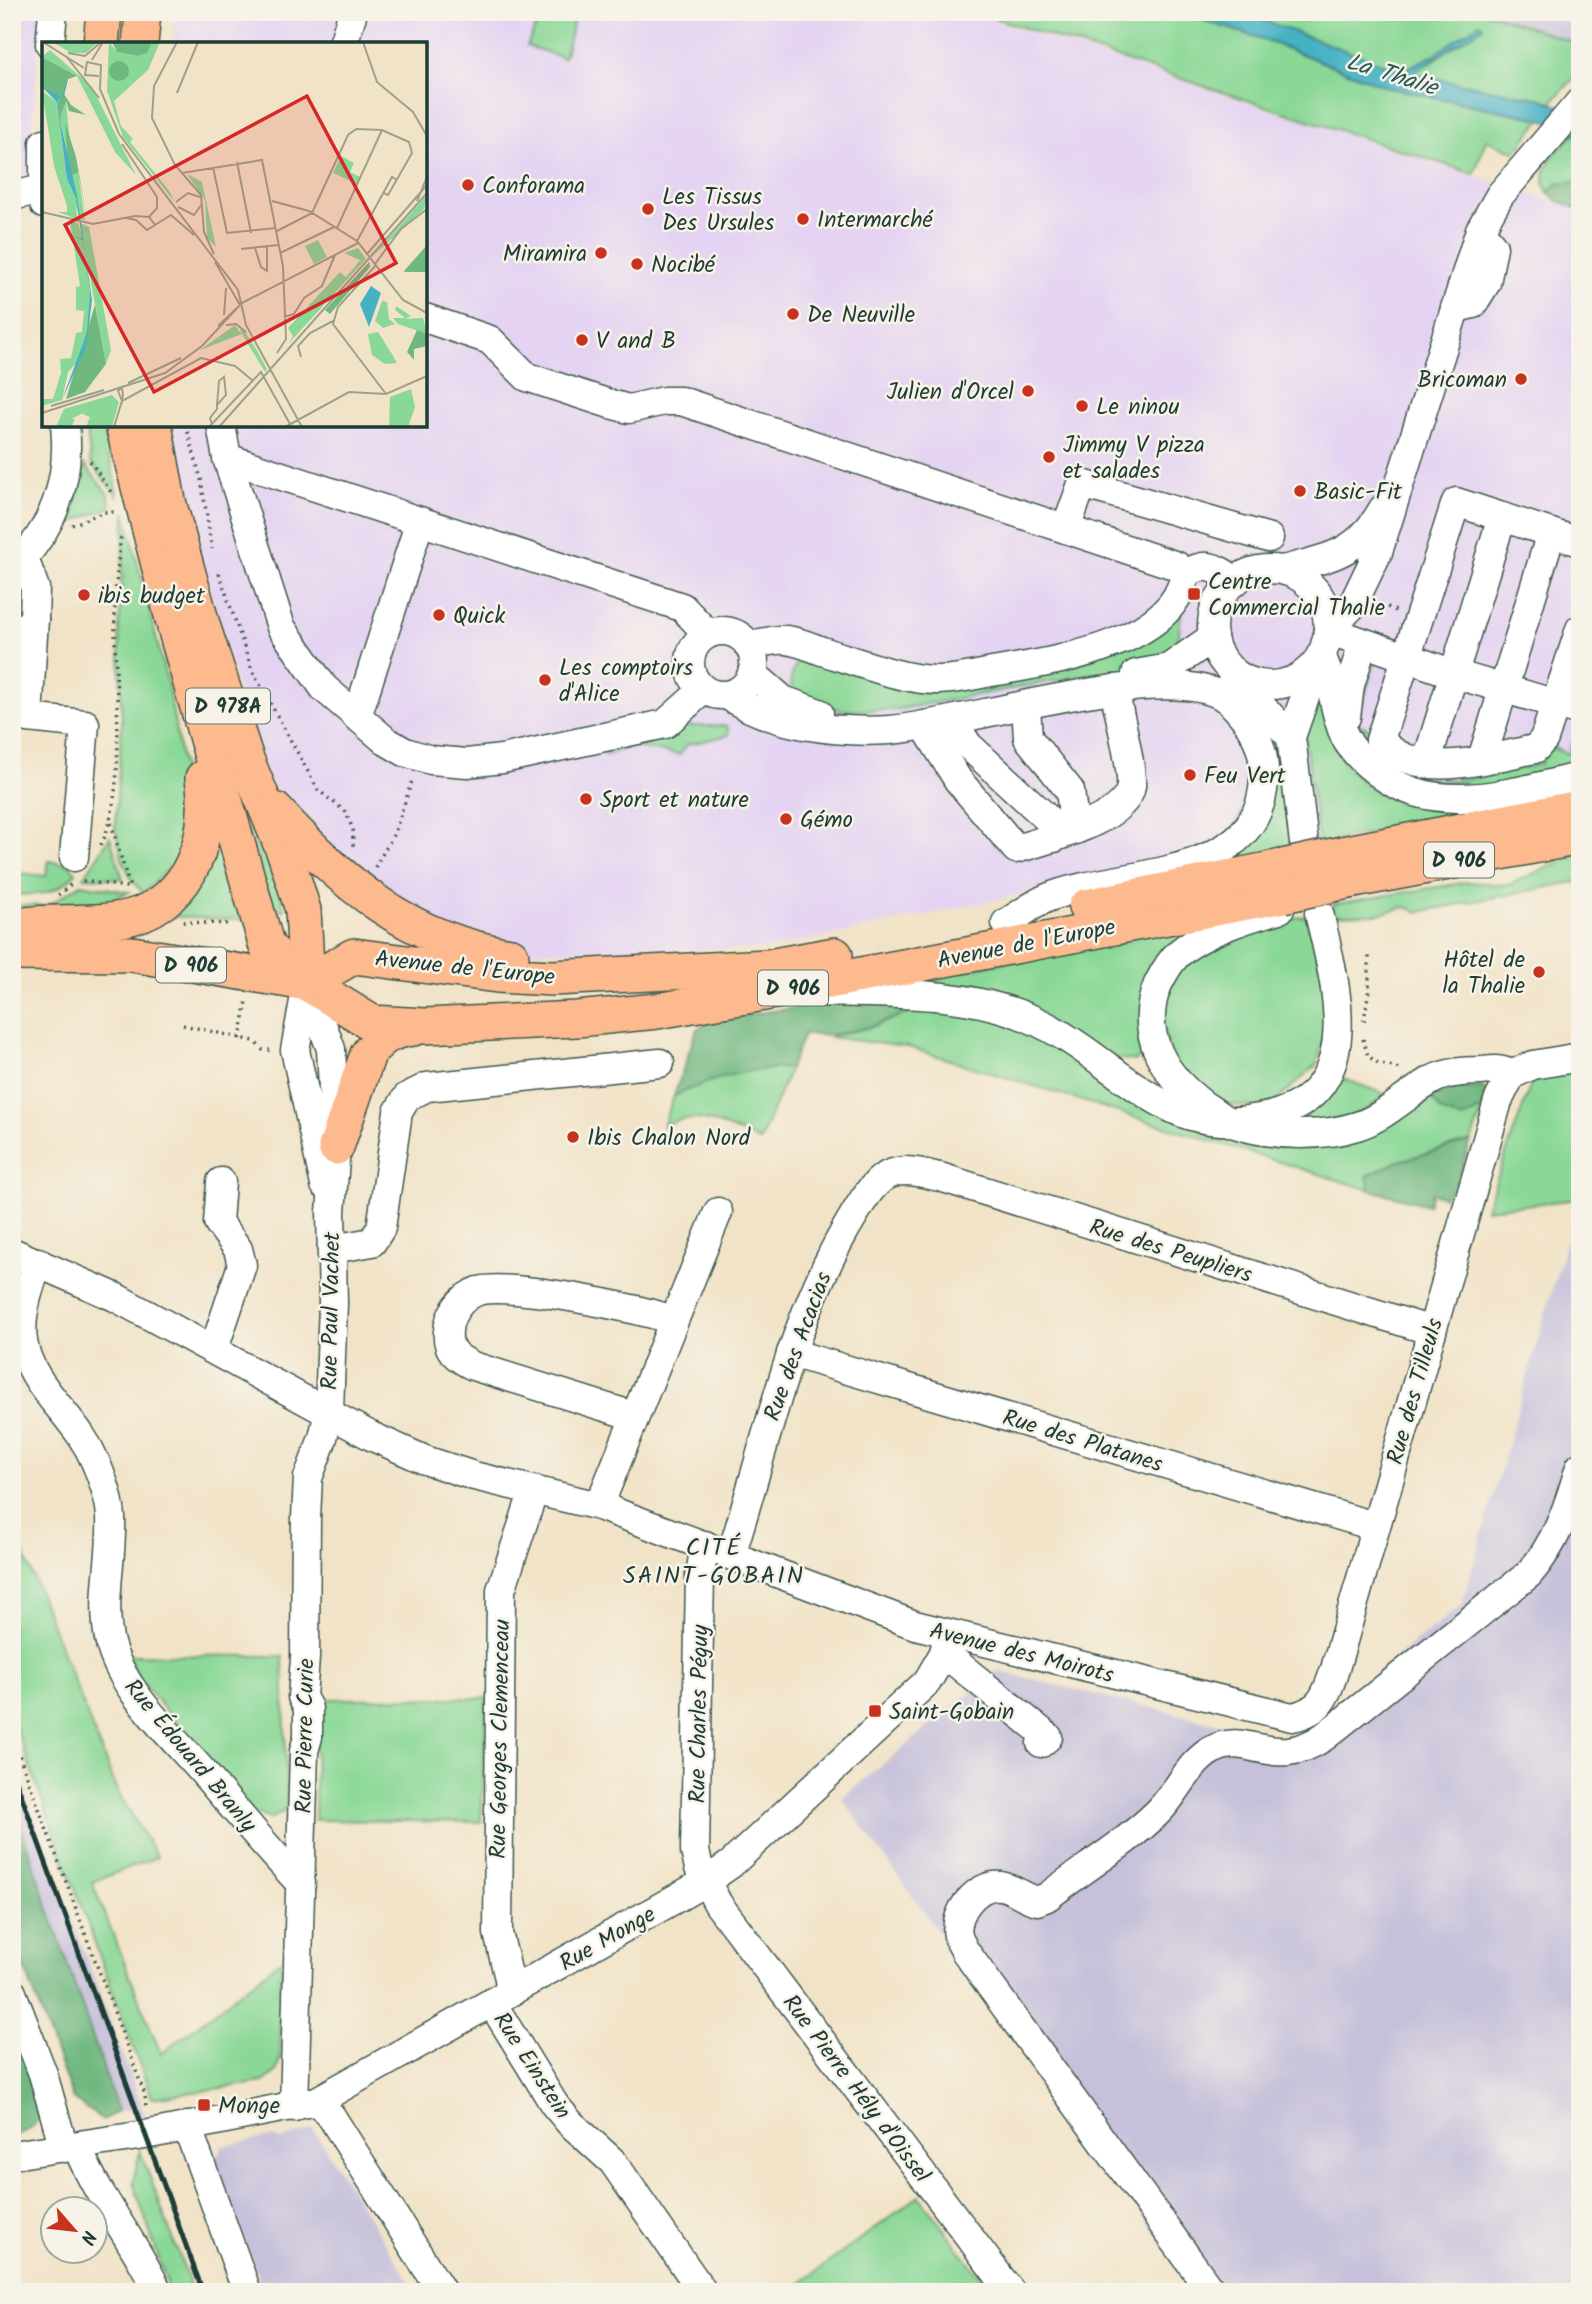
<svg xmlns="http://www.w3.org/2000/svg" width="1592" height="2304" viewBox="0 0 1592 2304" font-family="Kalam,sans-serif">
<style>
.built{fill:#e4d3f2}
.industrial{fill:#c6c0da}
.green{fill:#8ad897;stroke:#548a66;stroke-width:2}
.forest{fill:#6fb880;stroke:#477a5a;stroke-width:2}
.water{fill:#45b1c3;stroke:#32777c;stroke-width:2}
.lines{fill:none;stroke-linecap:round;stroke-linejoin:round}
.minor-casing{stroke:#3e564a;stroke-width:31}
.major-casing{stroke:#3e564a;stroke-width:38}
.path{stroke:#3e564a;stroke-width:3.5;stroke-dasharray:2 5;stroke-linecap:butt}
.minor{stroke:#fff;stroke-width:28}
.major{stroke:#fcba8e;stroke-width:35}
.rail{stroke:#1f3d34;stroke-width:5}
.major-bridge-casing{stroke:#3e564a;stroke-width:38;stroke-linecap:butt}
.major-bridge{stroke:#fcba8e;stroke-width:35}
.poi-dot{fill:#c8321e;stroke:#f7f3e8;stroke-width:2.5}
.labels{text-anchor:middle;stroke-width:5;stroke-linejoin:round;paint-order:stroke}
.shield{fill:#f7f3e8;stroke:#60746a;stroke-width:2}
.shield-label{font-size:21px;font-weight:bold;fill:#1f3d34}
.poi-label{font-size:23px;fill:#1f3d34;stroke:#f7f3e8;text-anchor:start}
.street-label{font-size:23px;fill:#1f3d34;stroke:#f7f3e8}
.water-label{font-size:24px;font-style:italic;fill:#285a58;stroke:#f7f3e8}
.neighbourhood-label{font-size:24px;letter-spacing:2px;fill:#1f3d34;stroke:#f7f3e8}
.inset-road{fill:none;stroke:#9da18c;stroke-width:2}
.view{fill:#d62828;fill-opacity:0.15;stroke:#d62828;stroke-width:3.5}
.inset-edge{fill:none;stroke:#1f3d34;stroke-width:3.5}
</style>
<rect width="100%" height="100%" fill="#f7f3e8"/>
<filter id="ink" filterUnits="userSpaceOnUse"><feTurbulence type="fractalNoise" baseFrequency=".0143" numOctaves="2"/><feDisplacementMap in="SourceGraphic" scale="14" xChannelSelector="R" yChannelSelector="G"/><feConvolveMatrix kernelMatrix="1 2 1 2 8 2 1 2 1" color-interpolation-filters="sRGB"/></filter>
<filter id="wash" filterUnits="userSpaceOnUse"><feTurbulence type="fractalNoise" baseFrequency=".00686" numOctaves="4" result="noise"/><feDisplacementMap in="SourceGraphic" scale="28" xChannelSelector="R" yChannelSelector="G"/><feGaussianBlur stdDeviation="1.57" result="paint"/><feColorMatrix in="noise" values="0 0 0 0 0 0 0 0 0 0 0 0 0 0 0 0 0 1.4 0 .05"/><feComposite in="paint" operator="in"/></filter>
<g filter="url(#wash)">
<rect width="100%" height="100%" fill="#f1e3c7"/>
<g class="built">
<path d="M12 12H41L29 171 12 186Z"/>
<path d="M176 12H968L1580 210V772L1470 812 1319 844 1065 885 767 949 539 951 506 947 404 912 291 812 270 779 253 742 165 425H425V44H172Z"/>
</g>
<g class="industrial">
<path d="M1487 12H1580V45Z"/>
<path d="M1580 1192V2292H1197L842 1798 997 1671 1269 1736 1296 1740 1316 1732 1373 1675 1462 1605Z"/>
<path d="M12 1758 151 2131 138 2132 131 2110 118 2111 12 1802Z"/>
<path d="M313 2129 416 2292H264L215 2159 223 2146 271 2137 280 2140Z"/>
</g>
<g class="green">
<path d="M542 12H576L564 58 527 46Z"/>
<path d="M976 12H1177L1262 39 1390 88 1541 119 1515 152 1486 140 1474 174Z"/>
<path d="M1240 12H1487L1580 45V71L1552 102 1410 74 1435 60 1469 31 1432 56 1402 71Z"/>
<path d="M1574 134 1580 137V184H1557L1548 192C1534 168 1559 150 1574 134Z"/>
<path d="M86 425H103L118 497 91 463Z"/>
<path d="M85 465 108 494 111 507 70 523Z"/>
<path d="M125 512 168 686 185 780 183 843 173 865 143 893 132 880 122 859 115 828 122 724 119 630Z"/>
<path d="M1181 613 1177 655 1138 669 1091 674 900 709C861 711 832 713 795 699 788 682 791 673 800 657L925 688Z"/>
<path d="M1376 658 1356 724 1370 729 1366 747C1386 758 1408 775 1431 779 1465 784 1506 772 1540 764L1551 747 1568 754 1579 725 1580 772C1545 779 1508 791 1473 792 1427 794 1369 775 1354 727 1348 707 1352 676 1365 659Z"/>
<path d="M1319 695C1326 714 1331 739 1341 757 1368 801 1422 811 1470 812L1319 844 1303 726Z"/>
<path d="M687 726H727L729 735 686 745 680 755 631 746 606 755V744Z"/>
<path d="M1273 748 1296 849 1216 865Z"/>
<path d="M236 775 278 884 284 910 272 913Z"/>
<path d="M216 828 242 920 161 916Z"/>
<path d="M110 837 123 879 84 877Z"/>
<path d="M1580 853V881L1419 912 1405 907 1378 914 1335 915 1333 904 1468 882 1508 885Z"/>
<path d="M49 861 69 865 76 873C57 894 40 896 12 894V879L19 873 46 876Z"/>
<path d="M81 884 129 892 109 901 101 913 12 918V905L47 906Z"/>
<path d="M1310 915 1322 979 1325 1031 1317 1064 1274 1103 1257 1107 1231 1105 1212 1097 1175 1067 1158 1015C1163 1003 1166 986 1174 975 1207 932 1260 925 1310 915Z"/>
<path d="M1226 916 1189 938 1142 1056 1135 1061 1116 1058 936 985 937 976Z"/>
<path d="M934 1002 1015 1021 1221 1135 1412 1106 1431 1098 1442 1112 1483 1109 1471 1141 1396 1162 1368 1176 1370 1190 908 1047 829 1037 875 1026Z"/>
<path d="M756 1068H790L760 1141C727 1128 696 1108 663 1126L674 1096 712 1078Z"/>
<path d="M1580 1069 1578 1199 1486 1209 1532 1082 1554 1072Z"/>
<path d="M1341 1078 1385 1094C1363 1119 1337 1120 1305 1124L1307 1114 1326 1099Z"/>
<path d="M12 1523 117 1791 157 1857 92 1882 161 2054 281 1960 280 2058 276 2072 263 2082 152 2098 12 1718Z"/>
<path d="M127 1655 283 1656 287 1804 283 1812 270 1819 252 1812 144 1685Z"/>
<path d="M487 1698 481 1822 315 1820 316 1699Z"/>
<path d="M140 2151 193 2292H170L133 2182Z"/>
<path d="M919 2196 991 2292H789Z"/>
</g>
<g class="forest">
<path d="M1573 182 1580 184V210L1558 201 1548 192 1557 184Z"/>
<path d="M851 1000 934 1002C891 1019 851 1039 804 1034L790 1068C747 1068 713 1078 674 1096L697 1029 715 1019Z"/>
<path d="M1482 1087 1487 1091 1483 1109 1462 1119 1442 1112 1431 1098 1453 1089Z"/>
<path d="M1471 1141 1455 1187 1443 1197 1432 1193 1428 1205 1370 1190 1367 1176 1396 1162Z"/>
<path d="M12 1802 118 2111 103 2120 73 2099 12 1933Z"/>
<path d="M12 2020 42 2110C36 2126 28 2132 12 2136Z"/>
</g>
<path class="water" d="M1177 12H1240L1402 71 1432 56 1480 23 1483 27 1411 74 1542 99 1580 115V137L1541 119 1390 88 1262 39Z"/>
</g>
<g filter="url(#ink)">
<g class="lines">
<g class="minor-casing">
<g id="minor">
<path d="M50 44 53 12"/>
<path d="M343 44 353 12"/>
<path d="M44 143V204"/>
<path d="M12 196 43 189"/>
<path d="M1455 308 1473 304 1486 283 1493 247 1480 230"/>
<path d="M425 318 490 340 527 377 610 404 629 409 664 401H681L1177 566 1185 574C1174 644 1055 661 998 671 978 674 955 681 935 680 900 679 855 661 822 651 811 647 798 641 786 640 774 639 761 643 749 646"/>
<path d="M221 425 227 458 281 627 324 688 386 741 405 752 431 760 467 763 502 759 665 724 703 690"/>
<path d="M227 458 682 607 708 634"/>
<path d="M1066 529 1082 484 1269 538"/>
<path d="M1551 533 1456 502 1380 740C1418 783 1487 758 1535 749L1544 739 1580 629"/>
<circle cx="1270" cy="627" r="58"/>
<path d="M12 570C53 529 71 483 65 425"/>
<path d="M1283 570C1330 557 1357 555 1383 509"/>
<path d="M1185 574C1208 561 1214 567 1236 581"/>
<path d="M34 619 28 718 85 724 74 857"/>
<path d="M1328 630 1352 606 1378 552 1480 230 1500 195 1580 102"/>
<path d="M1328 630 1454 674 1580 711"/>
<circle cx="722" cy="663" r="32"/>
<path d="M12 638 34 619 35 588 24 558"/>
<path d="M1321 655C1334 681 1332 710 1345 737 1352 751 1364 762 1377 772 1436 819 1514 791 1580 777"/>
<path d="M752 673 783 700 819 713"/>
<path d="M1136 674 1169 668 1213 637"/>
<path d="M1241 678 1261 706 1291 737"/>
<path d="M727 695C772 726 837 733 890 730 964 725 1173 656 1228 700"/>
<path d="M1026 706 1028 738 1070 791 1075 830"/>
<path d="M357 717 420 521"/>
<path d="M1346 717 1350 685 1363 643"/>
<path d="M959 718V731L968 745 1051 822 1054 838"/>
<path d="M924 725 958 780 1016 849C1045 840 1127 820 1131 786 1133 770 1118 709 1114 689"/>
<path d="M1482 759 1551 533 1580 542"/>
<path d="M1426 764 1502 517"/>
<path d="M1304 843 1291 737 1317 662"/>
<path d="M1280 909C1249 917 1203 932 1179 953 1170 961 1163 974 1158 984 1137 1034 1165 1077 1205 1106 1214 1111 1223 1120 1232 1123 1270 1136 1319 1138 1357 1126 1386 1117 1408 1093 1434 1079 1448 1072 1465 1071 1481 1071 1492 1070 1502 1068 1511 1075"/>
<path d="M1006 923C1020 915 1033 904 1047 898 1115 869 1260 884 1264 779 1266 747 1251 721 1228 700L1234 673"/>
<path d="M307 985 295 1050 325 1185"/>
<path d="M820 992C890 994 963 990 1029 1018 1082 1040 1122 1084 1173 1109 1200 1122 1230 1124 1260 1118 1369 1098 1337 990 1319 913"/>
<path d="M1511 1075 1533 1065 1580 1057"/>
<path d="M332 1249 372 1242 381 1228 398 1112 407 1097 427 1087 660 1063"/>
<path d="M12 1252 115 1297 371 1436 425 1460 474 1476 599 1506 915 1625 1292 1717C1322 1711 1326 1695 1335 1669L1498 1101 1511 1075"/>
<path d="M38 1262C13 1332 15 1355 63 1412 76 1428 87 1442 95 1461 102 1477 110 1499 111 1517 113 1558 101 1597 109 1639 120 1690 170 1734 203 1772 235 1810 267 1848 301 1884"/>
<path d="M214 1349 242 1265 238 1249 218 1222 221 1182"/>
<path d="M791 1353 1374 1526"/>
<path d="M634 1416 473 1366C457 1358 446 1351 448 1331 449 1314 461 1297 478 1291 508 1282 640 1308 672 1320"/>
<path d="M599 1506 718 1212"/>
<path d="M705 1545 700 1575 695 1851 699 1868 718 1904 1011 2292"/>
<path d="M731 1555C768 1440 790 1319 854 1215 863 1200 875 1178 893 1173 908 1168 925 1174 940 1177L1432 1331"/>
<path d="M944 1653 1048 1737 1041 1743"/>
<path d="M512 1991 498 1933 501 1590 534 1490"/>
<path d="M12 1993 43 2074 64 2148"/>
<path d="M492 2003 554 2104 570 2123 613 2162 703 2292"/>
<path d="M317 2101 331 2116 442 2292"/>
<path d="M294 2107 304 1751 308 1737V1708L302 1697 305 1658 306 1518 308 1478 323 1438 329 1411 333 1303 331 1212 336 1147 331 1049 307 983"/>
<path d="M187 2126 247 2292"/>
<path d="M77 2146C97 2197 135 2241 158 2292"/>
<path d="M12 2155 145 2135 317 2101 705 1882 731 1864 927 1682 944 1653 948 1634"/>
<path d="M1212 2292 965 1951C963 1946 959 1941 958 1936 953 1913 977 1883 1001 1886 1013 1888 1025 1898 1037 1901L1047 1897C1083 1869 1125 1844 1157 1813 1177 1794 1189 1761 1214 1749 1249 1731 1274 1772 1325 1736L1529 1574C1557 1542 1568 1507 1580 1467"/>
</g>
</g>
<g class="major-casing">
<g id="major">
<path d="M101 44 104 12"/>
<path d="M140 44 143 12"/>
<path d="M123 425 176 631 267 947 307 983 372 1023 425 1026 577 1019 657 1011 776 991 1284 895"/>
<path d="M154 425 168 501 203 628 246 759 286 856 303 910 307 983"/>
<path d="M275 810C344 884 407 940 511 956"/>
<path d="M1342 854 1580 808"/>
<path d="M1338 883 1580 837"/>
<path d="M1086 907 1282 867"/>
<path d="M12 927C51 919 93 927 131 917 193 900 212 834 203 778"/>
<path d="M12 953 132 954 307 983"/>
<path d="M307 983 354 956 497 975 553 978 768 967 835 955"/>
<path d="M336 1147 368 1054C381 1036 392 1031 414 1028"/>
</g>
</g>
<g class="path">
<path d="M186 425 201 479 212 549"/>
<path d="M90 461 111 492"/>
<path d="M72 525 104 512H118"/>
<path d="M219 573 252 670 318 790 346 812 353 830V849"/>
<path d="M1381 604 1396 611"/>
<path d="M111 823 130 888"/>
<path d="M101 845C127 794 115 690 115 633 114 601 117 568 121 536"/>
<path d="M375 867 394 834 413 778"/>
<path d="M83 881 127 887"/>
<path d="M58 895 74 882"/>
<path d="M183 922 231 924"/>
<path d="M1364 1021 1369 989V956"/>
<path d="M183 1025 254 1041 263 1050H270"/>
<path d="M240 1039 247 1001"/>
<path d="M1363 1039 1368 1056 1378 1063 1403 1070"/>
<path d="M12 1736 145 2095 146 2110"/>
</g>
<use href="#minor" class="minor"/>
<use href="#major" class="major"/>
<path class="rail" d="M12 1770 203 2292"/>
<g class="major-bridge-casing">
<g id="major-bridge">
<path d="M1282 867 1342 854"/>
<path d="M1284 895 1338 883"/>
</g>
</g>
<use href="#major-bridge" class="major-bridge"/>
</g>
</g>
<g class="poi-dot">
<circle cx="468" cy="185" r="7"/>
<circle cx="648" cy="209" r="7"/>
<circle cx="803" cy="219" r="7"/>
<circle cx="601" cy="253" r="7"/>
<circle cx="637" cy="264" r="7"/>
<circle cx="793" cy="314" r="7"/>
<circle cx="582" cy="340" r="7"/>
<circle cx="1521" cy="379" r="7"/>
<circle cx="1028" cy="391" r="7"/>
<circle cx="1082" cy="406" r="7"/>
<circle cx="1049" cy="457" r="7"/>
<circle cx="1300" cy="491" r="7"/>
<rect x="1187" y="587" width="14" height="14" rx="3.5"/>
<circle cx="84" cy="595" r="7"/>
<circle cx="439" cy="615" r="7"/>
<circle cx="545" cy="680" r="7"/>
<circle cx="1190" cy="775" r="7"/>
<circle cx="586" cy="799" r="7"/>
<circle cx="786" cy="819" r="7"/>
<circle cx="1539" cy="972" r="7"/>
<circle cx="573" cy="1137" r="7"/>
<rect x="868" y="1704" width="14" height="14" rx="3.5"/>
<rect x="197" y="2098" width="14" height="14" rx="3.5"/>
</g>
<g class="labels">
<g class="shield">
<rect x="186" y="688.5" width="84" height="35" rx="5"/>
<rect x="1424" y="842.5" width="70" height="35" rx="5"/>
<rect x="156" y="947.5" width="70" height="35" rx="5"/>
<rect x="758" y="970.5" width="70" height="35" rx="5"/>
</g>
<g class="shield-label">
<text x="228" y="713">D 978A</text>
<text x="1459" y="867">D 906</text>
<text x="191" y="972">D 906</text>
<text x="793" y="995">D 906</text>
</g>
<g class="poi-label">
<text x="482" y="193">Conforama</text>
<text x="662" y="204">Les Tissus<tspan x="662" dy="26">Des Ursules</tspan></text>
<text x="817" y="227">Intermarché</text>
<text x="587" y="261" text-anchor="end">Miramira</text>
<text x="651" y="272">Nocibé</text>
<text x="807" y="322">De Neuville</text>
<text x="596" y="348">V and B</text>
<text x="1507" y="387" text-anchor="end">Bricoman</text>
<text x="1014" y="399" text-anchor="end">Julien d'Orcel</text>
<text x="1096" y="414">Le ninou</text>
<text x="1063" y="452">Jimmy V pizza<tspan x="1063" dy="26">et salades</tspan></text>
<text x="1314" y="499">Basic-Fit</text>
<text x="1208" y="589">Centre<tspan x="1208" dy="26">Commercial Thalie</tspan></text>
<text x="98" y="603">ibis budget</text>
<text x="453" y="623">Quick</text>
<text x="559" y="675">Les comptoirs<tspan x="559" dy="26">d'Alice</tspan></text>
<text x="1204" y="783">Feu Vert</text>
<text x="600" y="807">Sport et nature</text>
<text x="800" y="827">Gémo</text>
<text x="1525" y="967" text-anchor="end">Hôtel de<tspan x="1525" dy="26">la Thalie</tspan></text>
<text x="587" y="1145">Ibis Chalon Nord</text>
<text x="889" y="1719">Saint-Gobain</text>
<text x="218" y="2113">Monge</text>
</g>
<g class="street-label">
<text transform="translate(1026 943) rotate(-11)" y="8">Avenue de l'Europe</text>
<text transform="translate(465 967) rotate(6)" y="8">Avenue de l'Europe</text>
<text transform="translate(1171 1250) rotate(17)" y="8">Rue des Peupliers</text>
<text transform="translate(330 1311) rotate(-89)" y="8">Rue Paul Vachet</text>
<text transform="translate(797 1346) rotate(-70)" y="8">Rue des Acacias</text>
<text transform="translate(1414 1391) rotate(-74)" y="8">Rue des Tilleuls</text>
<text transform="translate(1083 1440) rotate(17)" y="8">Rue des Platanes</text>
<text transform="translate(1022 1652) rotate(14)" y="8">Avenue des Moirots</text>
<text transform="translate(698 1714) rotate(-89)" y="8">Rue Charles Péguy</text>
<text transform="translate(304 1736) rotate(-89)" y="8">Rue Pierre Curie</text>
<text transform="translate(499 1739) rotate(-89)" y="8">Rue Georges Clemenceau</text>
<text transform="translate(191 1755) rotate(50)" y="8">Rue Édouard Branly</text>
<text transform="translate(607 1938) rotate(-30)" y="8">Rue Monge</text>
<text transform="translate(533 2065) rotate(57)" y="8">Rue Einstein</text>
<text transform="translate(857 2088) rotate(53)" y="8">Rue Pierre Hély d'Oissel</text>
</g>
<g class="water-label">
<text transform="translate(1392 74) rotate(17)" y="8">La Thalie</text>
</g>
<g class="neighbourhood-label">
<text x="714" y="1555">CITÉ<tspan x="714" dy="28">SAINT-GOBAIN</tspan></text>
</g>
</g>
<g transform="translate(42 42)">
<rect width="385" height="385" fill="#f1e3c7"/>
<path d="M56 0 44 11H29L12 1ZM67 0 75 10 95 14 110 0H118L106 28 72 59 79 84 91 97 88 100 128 150 132 159 81 95 65 49ZM8 8 50 45 94 133 73 110 35 34 0 15ZM0 49 15 60 25 137 34 156 35 177 16 170H25V164L12 124ZM24 59 29 111 26 115 18 76ZM299 114 312 121 308 130 318 135 315 142 291 131ZM31 130H36L43 178 38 177 27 135ZM145 132 160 140 174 205 165 196 163 158ZM385 153 382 167 330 215ZM28 179 36 181 41 198 48 250 47 284 38 317 26 330 20 358 0 364 1 357H11L19 331 18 317 29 316 34 291 40 290 42 269 34 268V245L38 244ZM38 181 47 185 69 308 64 322ZM276 198 285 215 272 222 263 204ZM316 206 324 217 247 301 251 294 246 286 298 230 304 235 312 226 318 218 302 211ZM340 259 345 260 347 277 353 282 341 286 333 279ZM354 264 369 274 363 277 381 276 385 292 356 282 351 276H363L353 268ZM193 283 199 292 198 287 202 288 214 307 225 327 223 330 200 292 158 308ZM336 290 350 312 355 321 343 322 330 313 326 292ZM369 347 373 365 366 385H347L348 355ZM70 353 77 360 70 385H44L48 375 40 372 45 369 29 377H33L29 385H14L22 367Z" fill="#8ad897"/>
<path d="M70 0H110L105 11 95 14 75 10ZM0 15 35 34 26 37 22 52 29 63 44 73 27 69 24 59 18 76 16 55 0 45ZM67 29a10 10 0 1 1 20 0a10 10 0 1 1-20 0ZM23 80 34 115 45 177 36 130 27 135ZM385 203V230H363L362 229ZM327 220 328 225 288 272 283 268ZM53 263 64 322 43 350 24 357ZM375 288 385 292V304L372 307V318L365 310Z" fill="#6fb880"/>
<path d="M27 33 22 54 21 55 16 56 19 83 35 154 50 258 44 305 20 358 45 291 48 250 41 199 31 193 40 197 34 156 25 137 15 60 0 45 20 55ZM329 244 339 251 327 285 318 262Z" fill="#45b1c3"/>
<path class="inset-road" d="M1 0 42 26M135 0 112 44 110 76 133 123 159 153 162 190 172 212M321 0 335 40 371 70 385 94M26 11 43 14 59 0M24 14 57 56M50 18 61 0M57 34 43 33 45 20 59 23 58 47 77 92 196 248 204 283 260 385M135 51 156 0M314 87 340 88 367 100 370 111 346 153 342 151M80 102 115 155V166L107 175M195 120 209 191M171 125 185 191 234 186M140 131 220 118 241 224 244 297 235 311M230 159 267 169 315 199 361 258 385 271M375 159 385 135M134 160 146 151 158 155M136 165 152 173 160 162M0 170 51 182 93 174 107 175 113 183 105 188 94 178 84 176M113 183 129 173 152 193M295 186 340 88M235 189 270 171 306 93 314 87M315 199 350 135 355 138M213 206 219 225 225 229V204M199 207 236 203M238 211 292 185M325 212 385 143M173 220 198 263M333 222 359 187 385 167M334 223 296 265 291 282 344 352M198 262 316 201M182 273 184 246M242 275 252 272 262 256 280 244 293 213M184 283 194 282 204 290M176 284 198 263M259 315 256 304 268 291 291 279M86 341 139 316M76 347H80L81 352 80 359 76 349 78 347M9 364 62 348M0 371 123 331 160 304 198 263M170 382 168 376 175 367V363L177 339 182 335 184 353 175 363M72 385 80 359 159 316 193 324 210 338M167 385 219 330 248 382M177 385 385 151M243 385 307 350 344 352 385 334"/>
<path class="view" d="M265 54 354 221 112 350 23 183Z"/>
<rect width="385" height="385" class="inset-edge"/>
</g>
<rect width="1592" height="2304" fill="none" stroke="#f7f3e8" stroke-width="42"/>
<g transform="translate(74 2230) rotate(118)"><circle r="33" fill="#f7f3e8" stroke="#a1aaa0" stroke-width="2"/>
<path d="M0-5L12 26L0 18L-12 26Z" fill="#c8321e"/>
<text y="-10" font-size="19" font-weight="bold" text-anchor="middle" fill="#1f3d34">N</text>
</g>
</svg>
